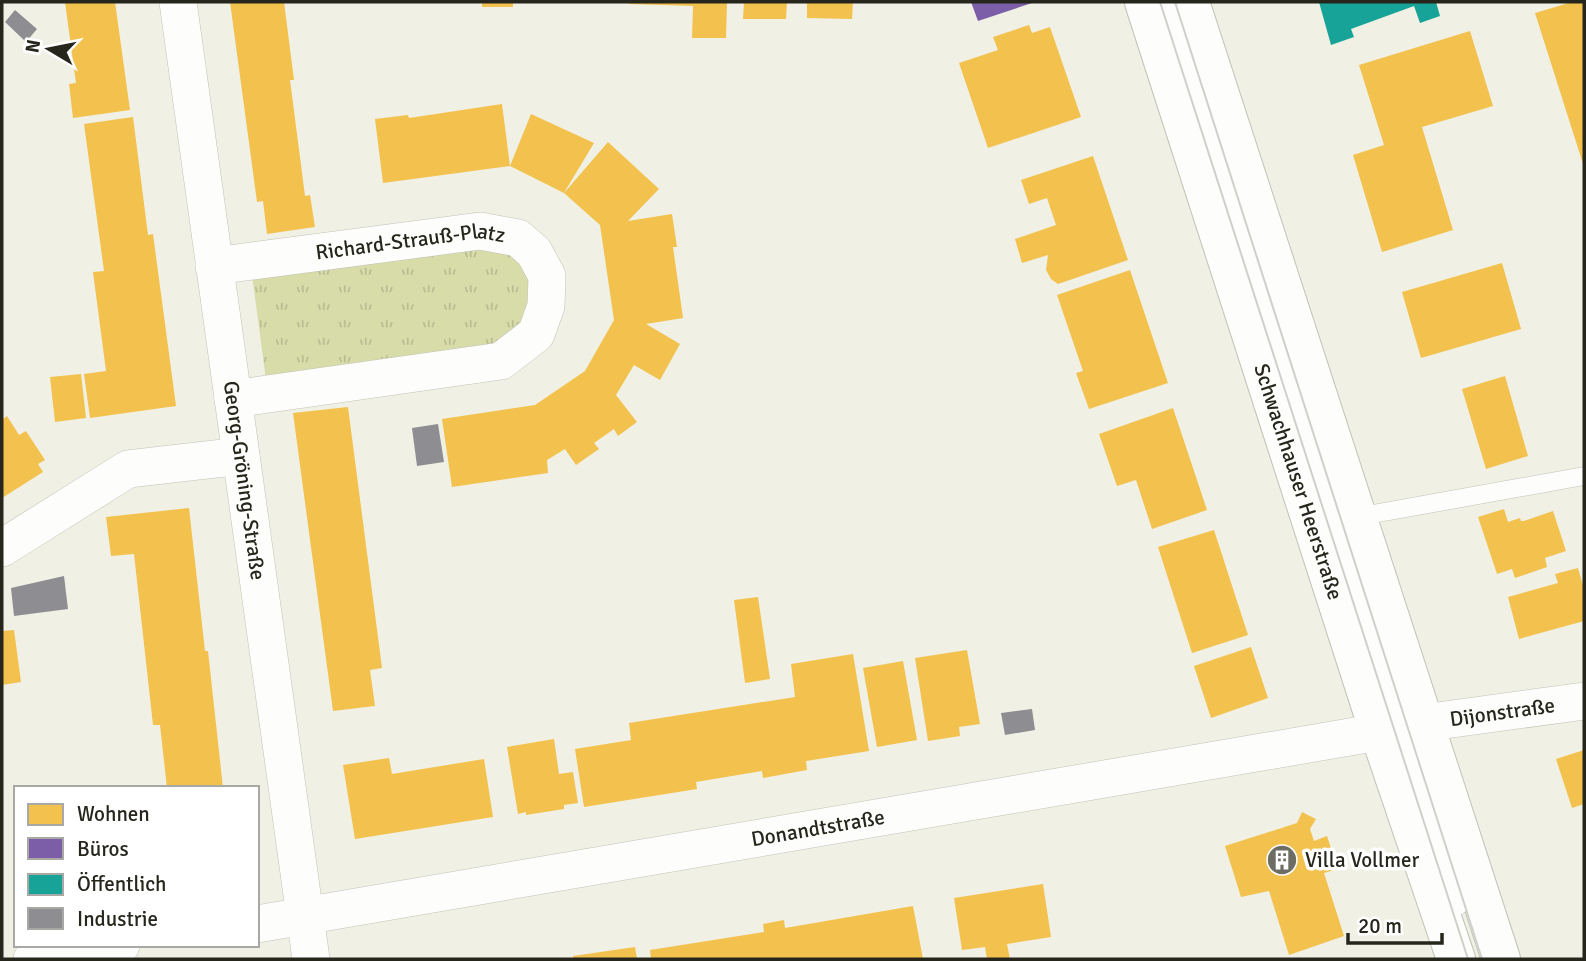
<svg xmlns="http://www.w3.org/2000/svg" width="1586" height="961" viewBox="0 0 1586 961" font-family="Signika,sans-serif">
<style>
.park{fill:url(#park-tufts)}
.homes{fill:#f2c14e}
.offices{fill:#7b5ea7}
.public{fill:#17a398}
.industry{fill:#8d8d92}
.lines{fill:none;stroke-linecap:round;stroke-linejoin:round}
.lane-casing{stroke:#c1c2b7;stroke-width:19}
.street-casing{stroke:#c1c2b7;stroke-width:38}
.secondary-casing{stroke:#c1c2b7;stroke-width:40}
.lane{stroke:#fdfdfb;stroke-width:18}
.street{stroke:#fdfdfb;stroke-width:37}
.secondary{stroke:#fdfdfb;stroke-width:38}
.tram{stroke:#cfcfcb;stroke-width:2}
.labels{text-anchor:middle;stroke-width:7;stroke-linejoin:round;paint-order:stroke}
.street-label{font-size:21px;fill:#26261d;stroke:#fff}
.poi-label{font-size:21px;fill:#26261d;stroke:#fff;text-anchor:start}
</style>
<defs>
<pattern id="park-tufts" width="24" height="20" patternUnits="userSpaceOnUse" patternTransform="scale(1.75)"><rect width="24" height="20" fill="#d8dca9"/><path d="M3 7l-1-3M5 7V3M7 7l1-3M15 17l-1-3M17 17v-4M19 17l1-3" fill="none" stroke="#b9bd91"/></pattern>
</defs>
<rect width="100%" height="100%" fill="#f0f1e4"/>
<path class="park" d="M484 244 520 259 531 276 526 330 505 344 266 380 252 275Z"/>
<g class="homes">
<path d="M65 2H115L130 110 73 118 69 84 76 83Z"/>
<path d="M230 2H284L294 80H290L305 196 310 195 315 227 267 234 263 201 257 202Z"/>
<rect x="482" y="2" width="31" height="5"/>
<path d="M629 2H727L726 38H692L693 6 629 4Z"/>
<path d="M744 2H787L786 19H743Z"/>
<path d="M807 2H853L852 19 807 18Z"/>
<path d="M1572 2H1584V167L1535 13Z"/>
<path d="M1029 25 1032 33 1050 27 1081 117 988 148 959 63 998 50 993 37Z"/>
<path d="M1470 31 1493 106 1422 127 1453 230 1382 252 1353 155 1384 145 1359 65Z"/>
<path d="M502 104 510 166 531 114 594 143 564 193 510 166 383 183 375 119 408 115 409 118Z"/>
<path d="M133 117 148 235 153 234 176 406 90 418 84 374 106 371 93 272 104 271 84 124Z"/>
<path d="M608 142 659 189 628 221 672 214 677 247H673L683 318 646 324 680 344 660 380 634 365 616 395 637 422 618 436 614 429 594 443 599 449 576 465 565 449 547 460 548 473 452 487 442 419 535 405 585 371 614 320 600 225 564 193Z"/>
<path d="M1093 156 1128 260 1058 284 1051 279 1046 270 1048 255 1022 263 1015 239 1056 225 1047 198 1029 204 1021 180Z"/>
<path d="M1502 263 1521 329 1421 358 1402 292Z"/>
<path d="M1130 270 1168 383 1089 409 1076 373 1083 371 1057 295Z"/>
<path d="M81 374 86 418 55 422 50 377Z"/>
<path d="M1505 376 1528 456 1486 469 1462 389Z"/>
<path d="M348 407 382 668 370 670 375 706 333 711 293 413Z"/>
<path d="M1173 408 1207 510 1152 529 1136 480 1117 486 1099 434Z"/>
<path d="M7 416 19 435 26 431 45 460 38 464 43 472 2 498V420Z"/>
<path d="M189 508 205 651H208L223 788H167L160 725H153L134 554 111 556 106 517Z"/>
<path d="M1504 509 1508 522 1520 518 1521 521H1524L1553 511 1566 551 1545 558 1547 567 1515 578 1512 569 1497 574 1478 517Z"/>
<path d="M1214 530 1248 635 1192 653 1158 547Z"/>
<path d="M1578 568 1584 589V621L1519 639 1508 597 1558 583 1555 574Z"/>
<path d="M758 597 770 679 745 683 734 600Z"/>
<path d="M14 630 21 682 2 685V631Z"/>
<path d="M1251 647 1268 698 1211 718 1194 666Z"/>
<path d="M967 650 980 724 959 727 960 736 928 741 915 658Z"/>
<path d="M853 654 869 751 806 761 807 770 763 778 762 771 696 782 697 789 584 807 575 749 631 740 629 723 795 697 791 664Z"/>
<path d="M903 661 917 740 877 747 863 668Z"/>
<path d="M554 739 559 774 573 772 578 803 564 805V809L526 815V812L518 814 507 747Z"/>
<path d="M1584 750V804L1572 808 1556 759Z"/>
<path d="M389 758 392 774 484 759 493 817 355 839 343 765Z"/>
<path d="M1302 812 1316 819 1310 829 1314 841 1327 836 1338 869 1324 873 1344 936 1289 955 1269 891 1241 897 1225 846 1297 823Z"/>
<path d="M1043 884 1051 937 1007 944 1010 959H987L985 947 962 950 954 898Z"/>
<path d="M913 906 923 959H651L650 950 764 932 763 924 784 920 785 928Z"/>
<path d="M635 947 637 959H573V956Z"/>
</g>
<path class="offices" d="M971 2H1035L978 21Z"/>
<path class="public" d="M1319 2H1436L1440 16 1420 23 1414 6 1351 29 1354 37 1331 45Z"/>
<g class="industry">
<path d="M15 10 37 29 26 42 5 22Z"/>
<path d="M438 424 444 462 417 466 412 428Z"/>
<path d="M64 576 68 609 14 616 11 588Z"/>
<path d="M1032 709 1035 730 1005 735 1001 713Z"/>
</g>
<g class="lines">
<g class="lane-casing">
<g id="lane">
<path d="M1167 2 1458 906"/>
<path d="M1356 517 1584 476"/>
</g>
</g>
<g class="street-casing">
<g id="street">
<path id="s1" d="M178 2 311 959"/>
<path id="s2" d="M214 266 480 231 518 238 534 252 547 276 546 306 536 334 501 361 233 399"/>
<path d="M2 548 128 469 241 456"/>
<path id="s3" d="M1423 723 1584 701"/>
<path id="s4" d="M257 924 1379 732"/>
<path d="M32 959 121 945"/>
</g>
</g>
<g class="secondary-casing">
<g id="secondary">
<path id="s5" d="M1144 2 1379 732 1456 959"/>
<path d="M1190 2 1501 959"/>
</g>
</g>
<use href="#lane" class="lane"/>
<use href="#street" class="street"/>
<use href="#secondary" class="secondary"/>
<g class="tram">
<path d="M1160 2 1468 959"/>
<path d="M1175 2 1482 959"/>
</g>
</g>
<defs>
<g id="building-disc" transform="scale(1.575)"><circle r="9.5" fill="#6d6d63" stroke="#fff"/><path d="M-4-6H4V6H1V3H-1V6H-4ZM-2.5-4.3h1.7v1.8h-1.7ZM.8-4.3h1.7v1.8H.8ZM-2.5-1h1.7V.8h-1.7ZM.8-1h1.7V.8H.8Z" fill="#fff"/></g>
</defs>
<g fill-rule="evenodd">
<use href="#building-disc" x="1282" y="860"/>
</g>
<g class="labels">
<g class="street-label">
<text dy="7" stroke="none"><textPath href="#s2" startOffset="198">Richard-Strauß-Platz</textPath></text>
<text dy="7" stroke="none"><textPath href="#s1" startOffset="483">Georg-Gröning-Straße</textPath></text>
<text dy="7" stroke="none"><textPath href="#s5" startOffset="504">Schwachhauser Heerstraße</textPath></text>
<text dy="7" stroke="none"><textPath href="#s3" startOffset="80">Dijonstraße</textPath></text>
<text dy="7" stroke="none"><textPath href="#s4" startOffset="569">Donandtstraße</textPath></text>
</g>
<g class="poi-label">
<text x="1305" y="867">Villa Vollmer</text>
</g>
</g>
<rect width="1586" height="961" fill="none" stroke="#26261d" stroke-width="7"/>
<rect x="14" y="786" width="245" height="161" fill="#ffffff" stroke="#a8a8a5" stroke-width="2"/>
<rect x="28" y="804" width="35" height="21" fill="#f2c14e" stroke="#a8a8a5" stroke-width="2"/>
<text x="77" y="821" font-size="21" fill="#26261d">Wohnen</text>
<rect x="28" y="838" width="35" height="21" fill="#7b5ea7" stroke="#a8a8a5" stroke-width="2"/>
<text x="77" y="856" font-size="21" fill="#26261d">Büros</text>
<rect x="28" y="874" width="35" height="21" fill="#17a398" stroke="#a8a8a5" stroke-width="2"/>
<text x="77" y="891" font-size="21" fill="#26261d">Öffentlich</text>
<rect x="28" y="908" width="35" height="21" fill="#8d8d92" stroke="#a8a8a5" stroke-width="2"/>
<text x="77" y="926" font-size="21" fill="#26261d">Industrie</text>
<g transform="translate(49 49) rotate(280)" stroke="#ffffff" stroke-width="5" paint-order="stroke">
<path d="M0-5L12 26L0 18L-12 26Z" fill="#26261d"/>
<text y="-10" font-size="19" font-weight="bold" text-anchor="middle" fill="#26261d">N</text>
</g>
<path d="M1348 933v10h94v-10" fill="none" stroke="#26261d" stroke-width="3.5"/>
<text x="1358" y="933" font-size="21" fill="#26261d" stroke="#ffffff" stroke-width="5" paint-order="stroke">20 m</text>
</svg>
